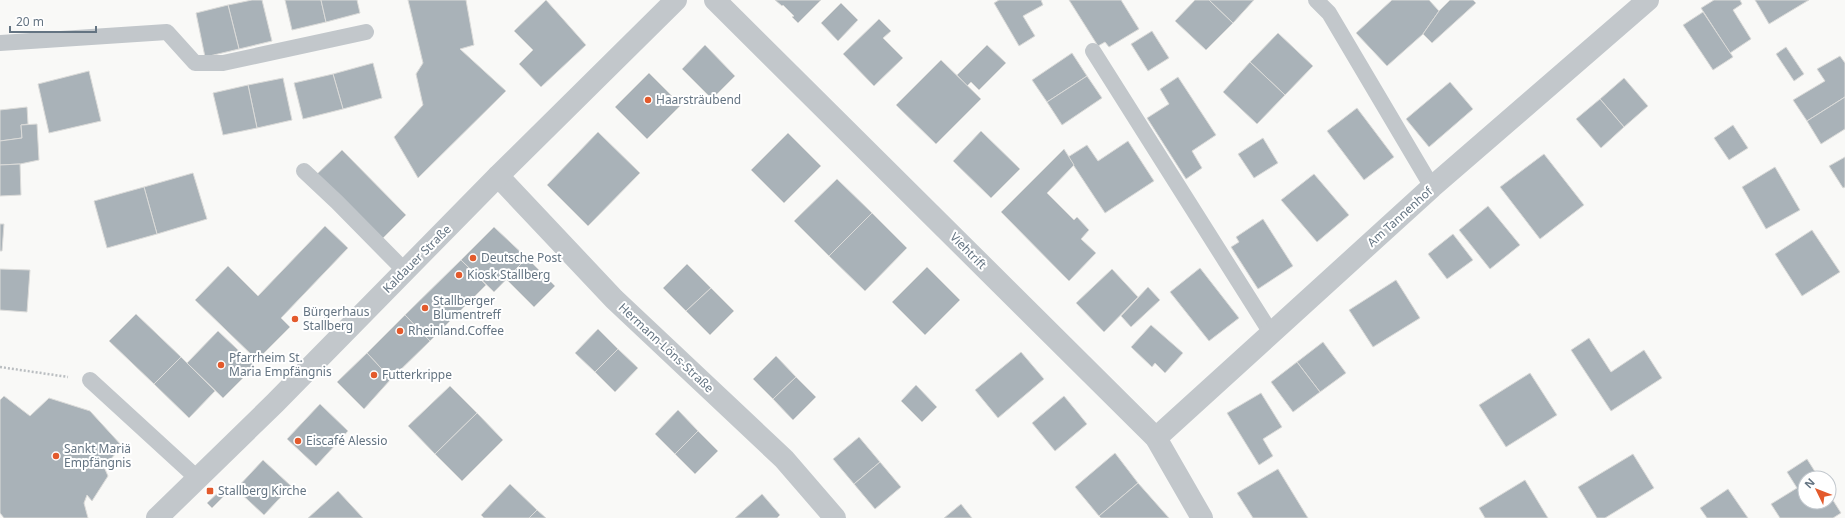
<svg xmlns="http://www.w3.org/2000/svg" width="1845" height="518" viewBox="0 0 1845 518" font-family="'Noto Sans',sans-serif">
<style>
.building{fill:#a9b2b8;stroke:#dbdbd9}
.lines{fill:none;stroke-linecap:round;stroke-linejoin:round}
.path{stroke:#babec1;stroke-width:2.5;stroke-dasharray:2 2;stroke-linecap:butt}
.service{stroke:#c2c7cb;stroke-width:16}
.minor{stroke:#c2c7cb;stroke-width:22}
.tertiary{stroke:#c2c7cb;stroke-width:22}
.poi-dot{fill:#e35a2c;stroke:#fff;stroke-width:1.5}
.labels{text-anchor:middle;stroke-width:4;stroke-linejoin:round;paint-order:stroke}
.poi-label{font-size:12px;fill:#647482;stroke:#fff;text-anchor:start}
.street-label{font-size:12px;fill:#647482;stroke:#fff}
</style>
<rect width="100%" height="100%" fill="#f9f9f7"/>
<g class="building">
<path d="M252 0H262L272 41 239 49 228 5Z"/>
<path d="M285 0H321L326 22 292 30Z"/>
<path d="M321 0H357L360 13 326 22Z"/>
<path d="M408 0H466L474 45 460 49 506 91 418 178 394 137 423 105 416 74 423 63Z"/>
<path d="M546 0 586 45 541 87 519 64 533 50 514 31Z"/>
<path d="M775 0H821L798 23 792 17 794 16 783 5 782 6Z"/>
<path d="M999 0H1041L1043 5 1023 16 1035 36 1019 46 994 3Z"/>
<path d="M1069 0H1121L1139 29 1109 47 1105 42 1098 46Z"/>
<path d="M1195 0H1209L1233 23 1206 50 1175 21Z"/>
<path d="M1209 0H1254L1233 23Z"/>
<path d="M1392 0H1429L1439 11 1423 34 1387 66 1356 33Z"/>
<path d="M1450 0H1473L1476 3 1432 43 1423 34 1439 11Z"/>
<path d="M1714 0H1740L1742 4 1733 10 1751 39 1730 53 1701 8Z"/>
<path d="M1755 0H1809L1769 24Z"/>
<path d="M841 3 858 20 838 41 821 23Z"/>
<path d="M228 5 239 49 205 57 196 13Z"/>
<path d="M1703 12 1733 57 1713 70 1683 25Z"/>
<path d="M879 19 891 31 883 38 903 58 874 86 843 54Z"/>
<path d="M1152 31 1169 58 1148 71 1131 44Z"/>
<path d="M1278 33 1313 66 1285 95 1250 62Z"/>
<path d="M705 45 735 76 712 99 682 69Z"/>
<path d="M987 45 1006 63 979 90 971 82 967 86 957 75Z"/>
<path d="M1786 47 1804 74 1794 81 1776 54Z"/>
<path d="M1072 53 1087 76 1047 102 1032 80Z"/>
<path d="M1840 56 1845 63V97L1807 121 1793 100 1825 81 1817 69Z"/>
<path d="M941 60 981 99 936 144 896 105Z"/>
<path d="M1250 62 1285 95 1257 124 1223 92Z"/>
<path d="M373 63 382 98 343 109 333 74Z"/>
<path d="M89 71 101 121 49 133 38 84Z"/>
<path d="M649 73 681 105 647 139 615 107Z"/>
<path d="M333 74 343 109 303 119 294 83Z"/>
<path d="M1087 76 1102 98 1062 125 1047 102Z"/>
<path d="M1178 77 1216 135 1192 151 1202 168 1186 179 1147 118 1169 104 1160 89Z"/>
<path d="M283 78 292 120 257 128 248 85Z"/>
<path d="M1624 78 1648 106 1624 127 1600 99Z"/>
<path d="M1450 82 1473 109 1429 147 1406 119Z"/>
<path d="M248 85 257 128 223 135 213 93Z"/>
<path d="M1845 97V129L1821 144 1807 121Z"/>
<path d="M1600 99 1624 127 1601 148 1576 119Z"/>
<path d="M27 107 28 124 21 125 22 138 0 141V110Z"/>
<path d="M1357 108 1394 157 1364 180 1327 131Z"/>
<path d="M37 124 39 160 20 164 0 165V141L22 138 21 125Z"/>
<path d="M1733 125 1748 148 1729 160 1714 138Z"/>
<path d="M981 131 1020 169 991 198 953 161Z"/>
<path d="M598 132 640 173 588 226 547 185Z"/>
<path d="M788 133 821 166 784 203 751 170Z"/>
<path d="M1263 138 1278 163 1254 178 1238 154Z"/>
<path d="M1128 141 1154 181 1105 213 1068 157 1087 145 1098 161Z"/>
<path d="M1064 149 1074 165 1047 193 1074 220 1077 217 1089 230 1081 239 1096 253 1069 281 1001 212Z"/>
<path d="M342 150 406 215 380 241 315 176Z"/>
<path d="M1544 154 1584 205 1540 239 1500 187Z"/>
<path d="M1845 157V187L1843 188 1829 166Z"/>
<path d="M20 164 21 195 0 196V165Z"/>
<path d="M1775 167 1800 210 1766 229 1742 187Z"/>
<path d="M193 173 207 219 157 234 144 187Z"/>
<path d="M1314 174 1349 215 1317 242 1281 200Z"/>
<path d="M837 179 872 213 829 256 794 221Z"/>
<path d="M144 187 157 234 107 248 94 201Z"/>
<path d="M1488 206 1520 245 1490 269 1459 230Z"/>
<path d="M872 213 907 248 865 291 829 256Z"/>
<path d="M1263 219 1293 266 1258 289 1231 247 1239 242 1236 237Z"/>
<path d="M0 224H4L2 251H0Z"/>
<path d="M325 226 348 248 281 318 290 327 257 360 195 300 228 266 258 296Z"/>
<path d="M494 227 527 258 494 292 461 260Z"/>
<path d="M1812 230 1840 272 1802 296 1775 254Z"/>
<path d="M1453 234 1473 260 1447 279 1428 254Z"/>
<path d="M527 258 555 286 534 307 506 279Z"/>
<path d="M461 260 486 285 430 341 405 315Z"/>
<path d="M687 264 711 288 686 311 663 288Z"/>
<path d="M927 267 960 300 925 335 892 302Z"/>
<path d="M1200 268 1239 318 1209 341 1170 292Z"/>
<path d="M0 269 30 270 27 312 0 310Z"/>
<path d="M1112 269 1138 297 1104 332 1076 303Z"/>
<path d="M1396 280 1420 318 1373 347 1349 310Z"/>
<path d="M1148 287 1160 300 1131 327 1121 316Z"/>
<path d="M711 288 734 311 710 335 686 311Z"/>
<path d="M136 314 181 357 154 384 109 341Z"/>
<path d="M405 315 430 341 391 379 367 353Z"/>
<path d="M1151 325 1183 353 1165 373 1155 363 1152 367 1131 347Z"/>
<path d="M598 329 618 349 595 372 575 353Z"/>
<path d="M218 331 255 366 223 398 187 363Z"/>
<path d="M1589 338 1611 372 1644 350 1662 378 1611 411 1571 350Z"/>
<path d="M1323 342 1346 373 1320 392 1297 362Z"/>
<path d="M618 349 638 368 615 392 595 372Z"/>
<path d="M1021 352 1044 379 998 418 975 390Z"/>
<path d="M367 353 391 379 364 409 337 382Z"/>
<path d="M776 356 796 377 773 399 753 379Z"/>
<path d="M181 357 215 391 189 418 154 384Z"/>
<path d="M1297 362 1320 392 1293 412 1271 382Z"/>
<path d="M1530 373 1557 415 1506 447 1479 405Z"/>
<path d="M796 377 816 397 793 420 773 399Z"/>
<path d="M916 385 937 407 922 422 901 401Z"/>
<path d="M450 386 477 413 435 454 408 426Z"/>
<path d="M1261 393 1282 427 1263 439 1273 456 1259 465 1227 413Z"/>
<path d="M4 396 30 416 49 398 90 411 122 446 104 467 108 476 92 501 87 495 84 503 88 518H4L0 513V400Z"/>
<path d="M1064 396 1087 424 1055 451 1032 423Z"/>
<path d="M320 404 348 431 316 466 287 439Z"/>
<path d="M678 410 698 431 675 454 655 434Z"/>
<path d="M477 413 503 440 462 481 435 454Z"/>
<path d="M698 431 718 451 695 474 675 454Z"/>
<path d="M859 437 880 462 854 484 833 459Z"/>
<path d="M1115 453 1138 483 1099 516 1075 487Z"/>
<path d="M1633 454 1654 488 1605 518H1597L1578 487Z"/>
<path d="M1807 459 1819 478H1805V502H1829V494L1841 513 1833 518H1780L1771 504 1797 488 1787 472Z"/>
<path d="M263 460 291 486 264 515 236 489Z"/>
<path d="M880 462 901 487 875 509 854 484Z"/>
<path d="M1278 469 1308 518H1253L1237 493Z"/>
<path d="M1525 480 1548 518H1485L1479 508Z"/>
<path d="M1138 483 1169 518H1101L1099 516Z"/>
<path d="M510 484 537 510 529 518H484L481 515Z"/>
<path d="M222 489 227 493 212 508 207 503Z"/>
<path d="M1728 489 1748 518H1707L1700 508Z"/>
<path d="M338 491 363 518H308Z"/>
<path d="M762 494 780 515 777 518H735Z"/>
<path d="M961 504 972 518H944Z"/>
<path d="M537 510 546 518H529Z"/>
</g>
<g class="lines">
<path class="path" d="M0 367 68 377"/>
<g class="service">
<path d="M1316 0 1329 13 1432 187"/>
<path d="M0 43 167 32 195 63H223L366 32"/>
<path d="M1093 51 1271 333"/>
<path d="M304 171 337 202 405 271"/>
<path d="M90 380 197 478"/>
</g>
<g class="minor">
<path d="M715 0 1156 438 1202 518"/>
<path d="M498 176 614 299 784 459 835 518"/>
<path d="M1156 438 1432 187 1648 0"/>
</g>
<path class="tertiary" d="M157 518 275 403 498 176 676 0"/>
</g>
<g class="poi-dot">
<circle cx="648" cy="100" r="4"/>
<circle cx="473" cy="258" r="4"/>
<circle cx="459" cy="275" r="4"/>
<circle cx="425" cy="308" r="4"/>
<circle cx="295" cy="319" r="4"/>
<circle cx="400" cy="331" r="4"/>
<circle cx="221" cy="365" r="4"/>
<circle cx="374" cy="375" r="4"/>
<circle cx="298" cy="441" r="4"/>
<circle cx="56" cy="456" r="4"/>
<rect x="206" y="487" width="8" height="8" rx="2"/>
</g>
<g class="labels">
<g class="poi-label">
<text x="656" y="104">Haarsträubend</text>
<text x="481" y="262">Deutsche Post</text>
<text x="467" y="279">Kiosk Stallberg</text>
<text x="433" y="305">Stallberger<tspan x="433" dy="14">Blumentreff</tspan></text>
<text x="303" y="316">Bürgerhaus<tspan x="303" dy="14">Stallberg</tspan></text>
<text x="408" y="335">Rheinland.Coffee</text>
<text x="229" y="362">Pfarrheim St.<tspan x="229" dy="14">Maria Empfängnis</tspan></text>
<text x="382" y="379">Futterkrippe</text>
<text x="306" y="445">Eiscafé Alessio</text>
<text x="64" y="453">Sankt Mariä<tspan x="64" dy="14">Empfängnis</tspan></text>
<text x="218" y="495">Stallberg Kirche</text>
</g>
<g class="street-label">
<text transform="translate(1400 217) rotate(-42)" y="4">Am Tannenhof</text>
<text transform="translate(968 251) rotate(45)" y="4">Viehtrift</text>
<text transform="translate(417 259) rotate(-45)" y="4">Kaldauer Straße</text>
<text transform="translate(666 348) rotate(43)" y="4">Hermann-Löns-Straße</text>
</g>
</g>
<g transform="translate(1817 490) rotate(313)"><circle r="19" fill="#ffffff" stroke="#c1c7cd"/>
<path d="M0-3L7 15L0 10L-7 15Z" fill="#e35a2c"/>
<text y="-6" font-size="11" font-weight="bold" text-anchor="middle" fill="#647482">N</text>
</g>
<path d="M10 26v6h86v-6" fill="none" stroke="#647482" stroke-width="2"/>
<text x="16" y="26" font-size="12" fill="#647482" stroke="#ffffff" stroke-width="3" paint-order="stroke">20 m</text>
</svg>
